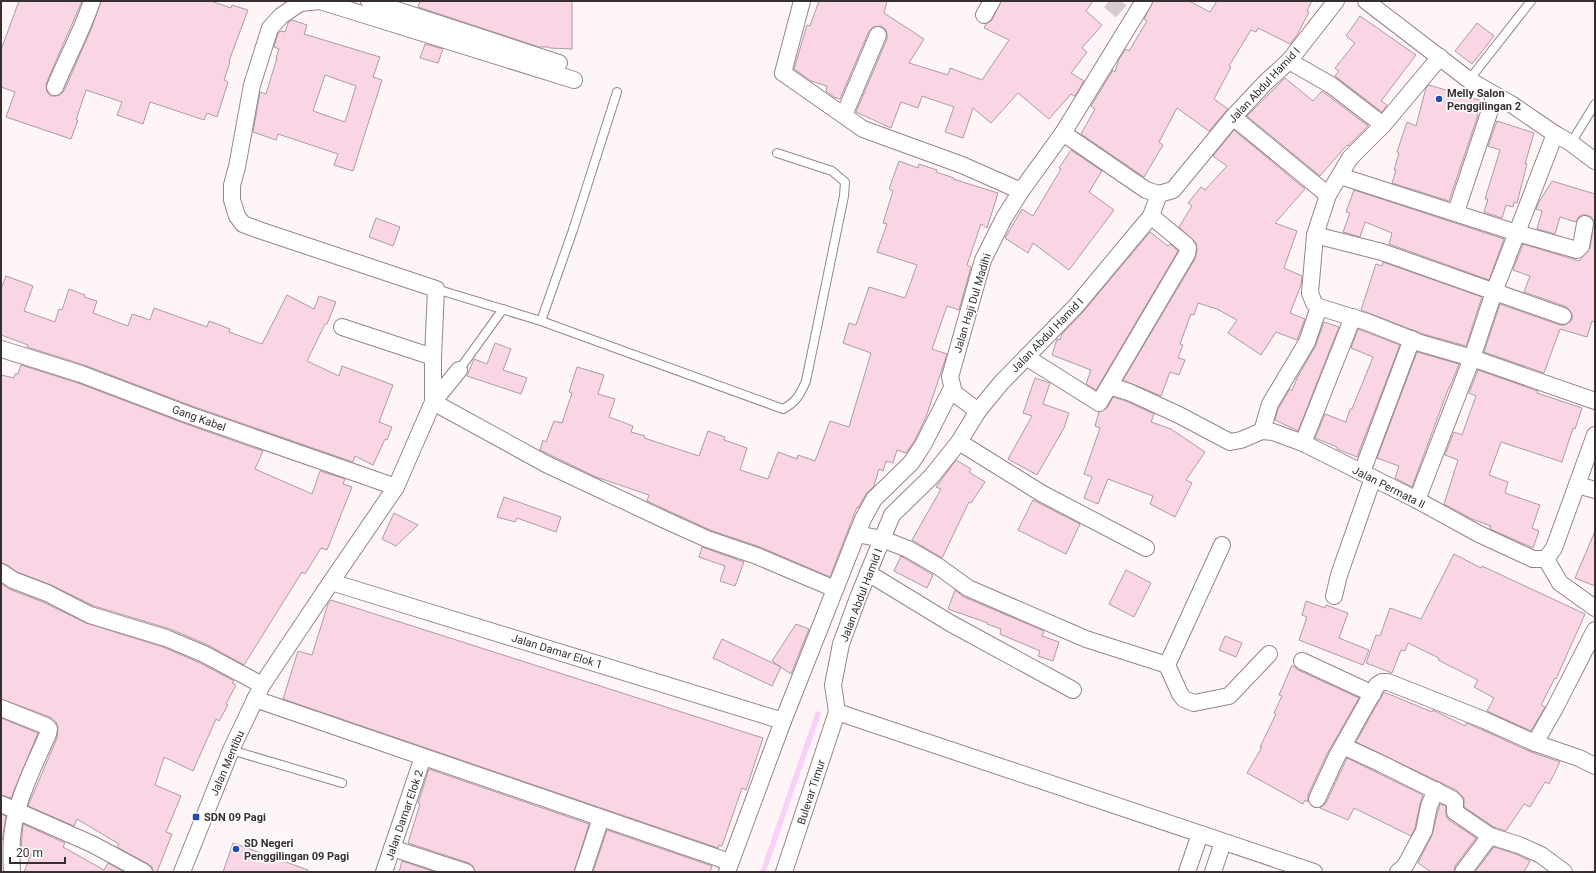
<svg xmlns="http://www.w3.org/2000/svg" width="1596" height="873" viewBox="0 0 1596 873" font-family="Roboto,sans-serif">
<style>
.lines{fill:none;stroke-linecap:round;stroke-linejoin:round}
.stream{stroke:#f9d0f6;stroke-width:5.5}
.building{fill:#f9d5e5;stroke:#ae9ba3;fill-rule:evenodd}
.minor-tunnel{stroke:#d6cdce;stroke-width:16;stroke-dasharray:16 8;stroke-linecap:butt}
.service-casing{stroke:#998487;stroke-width:10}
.minor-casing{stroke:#998487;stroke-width:18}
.service{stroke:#fff;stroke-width:8}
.minor{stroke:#fff;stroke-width:16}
.poi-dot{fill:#214ab8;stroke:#fff;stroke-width:1.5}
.labels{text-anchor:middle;stroke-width:3.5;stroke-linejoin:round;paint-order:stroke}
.street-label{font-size:11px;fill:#372e2f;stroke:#fff}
.poi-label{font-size:11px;font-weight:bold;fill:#372e2f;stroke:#fff;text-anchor:start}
</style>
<rect width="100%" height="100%" fill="#fef5f6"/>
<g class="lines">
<path class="stream" d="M763 872 818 714"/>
</g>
<g class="building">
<path d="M19 1H82L46 84 47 92 51 96H56L60 95 64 91 92 27 101 1H211L231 8 232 5 248 10 229 61 230 62 224 80 228 82 217 117 207 113 204 120 150 102 143 124 117 115 122 102 86 90 76 120H78L71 139 6 117 15 92 1 87V50Z"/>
<path d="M420 1H572V49L549 48V47H539L418 7Z"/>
<path d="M819 1H887L884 13 924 39 909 63 948 75 950 68 982 80 1009 40 984 28 986 24 992 20 1001 1H1093L1086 11 1102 25 1082 48 1087 52 1071 73 1084 81 1075 96 1071 94 1049 119 1018 93 991 123 973 108 963 138 945 132 954 107 922 96 918 108 901 102 891 128 856 112 887 39V34L886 30 881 26 873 27 869 31 840 99 834 97 826 91 827 86 811 81 794 69 807 25 810 26Z"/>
<path d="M1153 1H1189L1210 12 1217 1H1312L1307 11 1309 12 1297 35 1290 44 1258 28 1256 32 1251 30 1229 66 1231 67 1214 99 1228 109 1209 131 1177 108 1159 142 1163 145 1144 177 1081 134 1095 109 1091 106 1113 70 1115 72 1119 59 1126 49 1129 51 1147 21 1144 19Z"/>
<path d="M1360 16 1416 55 1381 101 1387 105 1382 112 1335 76 1339 71 1335 68 1355 43 1346 36Z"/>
<path d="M292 20 307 25 304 34 380 57 373 77 382 80 353 171 334 165 338 154 278 134 276 140 253 132 260 92 266 94 277 58H276L279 49 274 47 278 33 281 31 285 32 288 23ZM325 75 356 86 345 122 313 111Z"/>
<path d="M1477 23 1494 36 1472 64 1455 51Z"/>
<path d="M425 44 443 49 438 63 420 58Z"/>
<path d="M1285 78 1313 101 1322 91 1368 126 1348 146 1347 145 1320 176 1247 116Z"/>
<path d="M1429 85 1482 101 1477 114 1478 115 1449 201 1392 183 1396 170H1394L1399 153 1397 152 1407 122 1416 126 1426 88Z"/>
<path d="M1497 121 1534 133 1525 164H1527L1517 203 1514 202 1513 207 1506 205 1502 218 1484 212 1488 199H1485L1500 150 1488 146Z"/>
<path d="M1234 130 1305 189 1275 223 1297 231 1284 268 1302 276 1301 285 1290 313 1305 319 1297 340 1276 332 1261 355 1228 333 1237 320 1217 309 1198 303 1194 315 1191 314 1180 344 1183 345 1178 358 1185 360 1179 375 1170 372 1161 396 1123 380 1195 259 1197 250 1196 243 1179 227 1192 206 1188 203 1201 187 1205 190 1227 166 1213 156Z"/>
<path d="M1071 150 1102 171 1089 192 1114 210 1069 270 1033 243 1028 253 1005 238 1022 209 1033 216 1061 169 1059 168Z"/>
<path d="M899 161 918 168 919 164 937 170 936 172 954 178 953 179 998 193 987 228 981 224 967 265 971 267 959 310 947 306 932 349 947 354 926 417 915 440 906 453 897 450 893 463 886 461 883 471 879 469 874 486 866 494 858 508 857 507 830 577 760 547 710 530 647 501 649 495 596 477 540 450 543 440 546 442 554 421 562 423 572 393 569 392 577 367 604 375 598 394 615 399 609 417 633 426 631 432 645 436 644 438 699 456 708 431 725 437 724 440 747 448 740 470 768 479 778 452 797 459 798 455 815 461 830 421 849 427 871 353 843 343 849 323 856 325 869 287 905 298 917 265 877 252 887 224 883 223 893 191 889 189Z"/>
<path d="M1552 181 1595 194V322L1592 321 1587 337 1560 329 1544 373 1484 352 1500 304 1560 325H1565L1572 320V314L1567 307 1524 292 1530 276 1513 270 1523 244 1579 261 1590 248 1594 221 1591 217 1587 215H1581L1578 218 1576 222 1560 217 1555 234 1537 229 1542 211 1536 209 1539 202Z"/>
<path d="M1354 190 1504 239 1489 280 1389 244 1392 233 1365 222 1360 237 1343 232 1350 213 1346 212Z"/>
<path d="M376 218 400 227 393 246 369 237Z"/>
<path d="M1150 232 1168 246 1170 244 1178 251 1096 390 1086 384 1091 370 1052 355 1057 339 1060 340 1062 334 1083 312Z"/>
<path d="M1383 262 1482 297 1466 346 1423 334 1361 310 1376 264 1382 266Z"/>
<path d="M6 276 33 286 24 311 55 322 59 309 62 310 69 289 85 295 84 297 97 301 93 313 128 326 132 314 150 320 154 308 207 327 209 321 230 329 229 332 262 344 287 295 314 309 319 296 336 302 327 324H325L307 361 339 376 342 366 393 385 379 422 392 427 387 440 385 439 373 465 355 456 353 462 192 406 84 365 27 347 28 345 1 335V289Z"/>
<path d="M1324 322 1339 327 1298 431 1275 420 1278 409 1290 389 1292 391 1297 378 1315 347Z"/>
<path d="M1358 329 1400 345 1357 457 1337 449V447L1315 438 1325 414 1346 422 1350 409H1352L1373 357 1351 348Z"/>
<path d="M495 343 511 349 503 370 527 378 521 394 467 376 474 359 487 364Z"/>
<path d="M1417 352 1459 364 1450 387H1449L1412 487 1395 478 1399 466 1377 458Z"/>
<path d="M21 365 78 383 186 424 263 451 255 469 312 494 320 471 345 479 343 484 352 487 327 550 321 548 305 574 302 572 244 665 208 645 170 629 94 606 51 585 17 572 6 564 1 563V375L14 378 15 374H18Z"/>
<path d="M1478 370 1538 391 1537 393 1582 408 1575 429 1573 428 1562 462 1501 442 1489 475 1508 482 1505 493 1540 505 1532 528 1539 531 1533 548 1490 529 1491 526 1472 519 1444 504 1458 460 1445 455 1454 432 1462 435 1476 396 1469 393Z"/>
<path d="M1035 378 1050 383 1043 404 1069 413 1064 428 1037 475 1008 459 1032 416 1023 413Z"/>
<path d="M1113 397 1126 401 1154 414 1151 422 1171 429 1205 452 1186 480 1192 483 1175 517 1150 504 1153 496 1108 479 1098 504 1084 498 1092 477 1084 474 1100 428 1095 426 1099 412 1107 408Z"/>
<path d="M956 460 971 469 969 472 985 482 971 503 969 502 942 558 912 540 941 489 936 487Z"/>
<path d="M504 497 561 517 556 532 517 518 515 522 497 517Z"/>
<path d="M1033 500 1080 524 1066 554 1018 530Z"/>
<path d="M394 513 418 525 396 546 382 539Z"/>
<path d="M1595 531V586L1575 578Z"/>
<path d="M702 547 744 562 735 586 720 581 725 566 699 557Z"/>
<path d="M1454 554 1481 568 1482 566 1585 614 1556 679 1555 678 1541 705 1545 707 1531 731 1487 711 1494 698 1474 687 1478 680 1438 660 1439 658 1408 643 1405 651 1401 650 1392 673 1366 663 1376 635 1380 636 1390 608 1421 619Z"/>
<path d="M901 556 933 575 927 588 894 571Z"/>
<path d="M1126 570 1151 583 1134 617 1109 604Z"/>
<path d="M1 583 9 589 43 602 86 623 163 647 200 663 234 681 232 683 236 685 226 704 228 705 219 721 216 719 193 771 164 757 155 785 181 796 166 832 172 834 157 872H153L152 867 148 864 117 847 119 844 77 819 74 826 28 806 57 738 58 727 56 722 50 717 1 699Z"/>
<path d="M955 590 964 597 1044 631 1042 636 1059 642 1053 661 1038 656 1040 651 1000 634 1001 629 987 624 988 623 948 609Z"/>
<path d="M331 600 763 738 746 790 742 788 722 846 719 845 718 848 283 699 298 651 312 655 328 604Z"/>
<path d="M1306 601 1325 608 1326 605 1348 613 1339 638 1369 650 1363 665 1299 640 1307 617 1302 615Z"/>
<path d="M796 624 809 629 791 674 772 661Z"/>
<path d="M1225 636 1242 643 1236 657 1219 650Z"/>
<path d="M722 639 781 667 772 686 713 658Z"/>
<path d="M1292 665 1298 670 1359 698 1327 754 1308 795V802L1305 800 1303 804 1247 773 1262 747H1260L1276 714 1274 713 1282 696 1279 695Z"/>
<path d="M1384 692 1432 712 1433 710 1465 726 1467 723 1531 752 1560 762 1549 784 1545 782 1530 807 1524 804 1506 831 1494 827 1464 807V798L1456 790 1356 742Z"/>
<path d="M1 718 38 733 11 798 1 795Z"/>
<path d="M1347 758 1423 795 1420 804 1415 828 1411 836 1354 808 1348 820 1320 808 1326 803Z"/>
<path d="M429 769 589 824 574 872H475L473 866 469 863 408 843 420 804 418 803Z"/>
<path d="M1440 804 1446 806V816L1449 820 1476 838 1455 866 1454 872H1431L1418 863 1432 835Z"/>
<path d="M1 814 6 816 2 841 1 840Z"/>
<path d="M23 824 65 843 63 847 104 870 108 863 124 872H24L31 854 21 849Z"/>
<path d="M607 830 712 866 710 872H593Z"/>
<path d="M233 843 308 870V872H223Z"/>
<path d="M1494 847 1516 854 1530 861 1524 872H1475Z"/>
<path d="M402 861 435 872H399Z"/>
</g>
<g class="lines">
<path class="minor-tunnel" d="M1109 1 1124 14"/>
<g class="service-casing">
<g id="service">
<path d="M1469 80 1531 1"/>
<path d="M1571 143 1595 104"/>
<path d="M436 289 541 321 783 409C796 402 800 395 806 381L844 196 845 182 832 171 777 153"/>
<path d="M541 321 573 230 617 92"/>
<path d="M459 370 503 309"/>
<path d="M231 750 342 783"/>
</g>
</g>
<g class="minor-casing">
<g id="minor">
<path d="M369 1 559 63"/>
<path d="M802 1 783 73 863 129 962 165 1021 191"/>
<path d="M1366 1 1469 80 1511 104 1555 134 1571 143 1595 161"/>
<path d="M984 15 992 1"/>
<path d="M1440 57 1383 125 1350 158 1328 195 1315 235 1310 293 1314 303 1319 307 1367 322 1420 343 1472 358 1595 401"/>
<path d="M1289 61 1331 85 1383 125"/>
<path d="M574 80 320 1 300 3 281 16 270 28 252 85 237 167 232 185V200L237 216 243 224 259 230 436 289 433 357V402L546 464 665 520 707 539 757 556 835 589"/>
<path d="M55 87C67 58 82 31 92 1"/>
<path d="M844 115 878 35"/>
<path d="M1233 117 1328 195"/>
<path d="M1063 133 1146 190 1159 194"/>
<path d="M1340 176 1517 233 1577 250 1581 246 1585 224"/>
<path d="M1159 194 1173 190 1233 117 1266 82 1289 61 1336 1"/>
<path d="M1456 212 1495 95"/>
<path d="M1315 235 1382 252 1563 316"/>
<path d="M342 327 433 357"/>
<path d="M1 349 81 374 189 415 396 487"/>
<path d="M1026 357 1099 403 1187 254 1188 248 1186 245 1151 216"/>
<path d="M1109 386 1129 392 1179 415 1230 442 1241 440 1262 431 1273 432 1303 443 1417 500 1479 534 1533 559H1546"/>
<path d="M978 411 954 393 950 377 983 260 1004 218 1021 191 1063 133 1144 1"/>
<path d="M1262 431 1270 404 1307 342 1319 307"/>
<path d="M959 442 1041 493 1146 548"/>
<path d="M1303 443 1353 317"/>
<path d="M1362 472 1412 339"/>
<path d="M1578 485 1595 490"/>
<path d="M1417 500 1472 358 1494 292 1555 134"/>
<path d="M857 534 863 519 874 499 911 463 923 445 952 388"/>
<path d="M1222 545 1167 665 1180 694 1184 699 1194 703 1229 696 1269 654"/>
<path d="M1546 559 1554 548 1595 435"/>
<path d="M1546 559 1560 583 1595 608"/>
<path d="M1 572 13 580 47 593 90 615 166 638 204 654 262 685"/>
<path d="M868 573 950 623 1073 690"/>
<path d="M331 582 396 487 433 402 459 370"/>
<path d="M1334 596 1339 575 1373 478"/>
<path d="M1302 661 1373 694"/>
<path d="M255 699 730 862"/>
<path d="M1 708 46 726 49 729 48 734C36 761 20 793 14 823 11 839 11 856 12 872"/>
<path d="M837 712 1314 872"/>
<path d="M1535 743 1579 758 1595 766"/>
<path d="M1343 746 1382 764 1452 799 1455 802V812L1490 836 1519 845 1541 855 1564 872"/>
<path d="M1317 799 1336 758 1377 685 1382 682H1388L1484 720 1535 743 1555 708 1595 630"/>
<path d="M1 804 92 844 144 872"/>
<path d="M392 848 466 872"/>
<path d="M182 872 231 750 262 685 331 582 783 721"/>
<path d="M384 872 423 757"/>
<path d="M583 872 601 818"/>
<path d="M727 872 783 721 857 534 882 539 908 549 939 567 968 588 1086 639 1167 665"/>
<path d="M784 872 837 712 833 685 841 644 859 595 892 515 931 477 959 442 978 411 1001 383 1076 306 1151 216 1159 194"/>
<path d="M1187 872 1200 834"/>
<path d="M1213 872 1223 842"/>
<path d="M1398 872 1405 866 1424 831 1429 806 1436 790"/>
<path d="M1463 872 1490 836"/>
</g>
</g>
<use href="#service" class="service"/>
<use href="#minor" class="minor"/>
</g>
<g class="poi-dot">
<circle cx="1439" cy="99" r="4"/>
<rect x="192" y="813" width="8" height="8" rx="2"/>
<circle cx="236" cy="849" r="4"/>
</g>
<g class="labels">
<g class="street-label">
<text transform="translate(1264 85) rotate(-47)" y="4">Jalan Abdul Hamid I</text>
<text transform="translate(972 303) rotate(-73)" y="4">Jalan Haji Dul Madihi</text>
<text transform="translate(1047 335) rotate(-46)" y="4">Jalan Abdul Hamid I</text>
<text transform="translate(199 418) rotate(20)" y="4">Gang Kabel</text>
<text transform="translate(1389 487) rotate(27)" y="4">Jalan Permata II</text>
<text transform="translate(861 595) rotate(-69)" y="4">Jalan Abdul Hamid I</text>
<text transform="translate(557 651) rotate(17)" y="4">Jalan Damar Elok 1</text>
<text transform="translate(227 763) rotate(-67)" y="4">Jalan Mentibu</text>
<text transform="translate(811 792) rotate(-72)" y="4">Bulevar Timur</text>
<text transform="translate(404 815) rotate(-71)" y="4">Jalan Damar Elok 2</text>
</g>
<g class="poi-label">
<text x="1447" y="97">Melly Salon<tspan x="1447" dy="13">Penggilingan 2</tspan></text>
<text x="204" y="821">SDN 09 Pagi</text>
<text x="244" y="847">SD Negeri<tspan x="244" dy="13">Penggilingan 09 Pagi</tspan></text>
</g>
</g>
<rect width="1596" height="873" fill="none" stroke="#372e2f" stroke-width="4"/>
<path d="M10 857v6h55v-6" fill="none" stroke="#372e2f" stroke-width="2"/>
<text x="16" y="857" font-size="12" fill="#372e2f" stroke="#ffffff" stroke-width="3" paint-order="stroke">20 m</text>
</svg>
